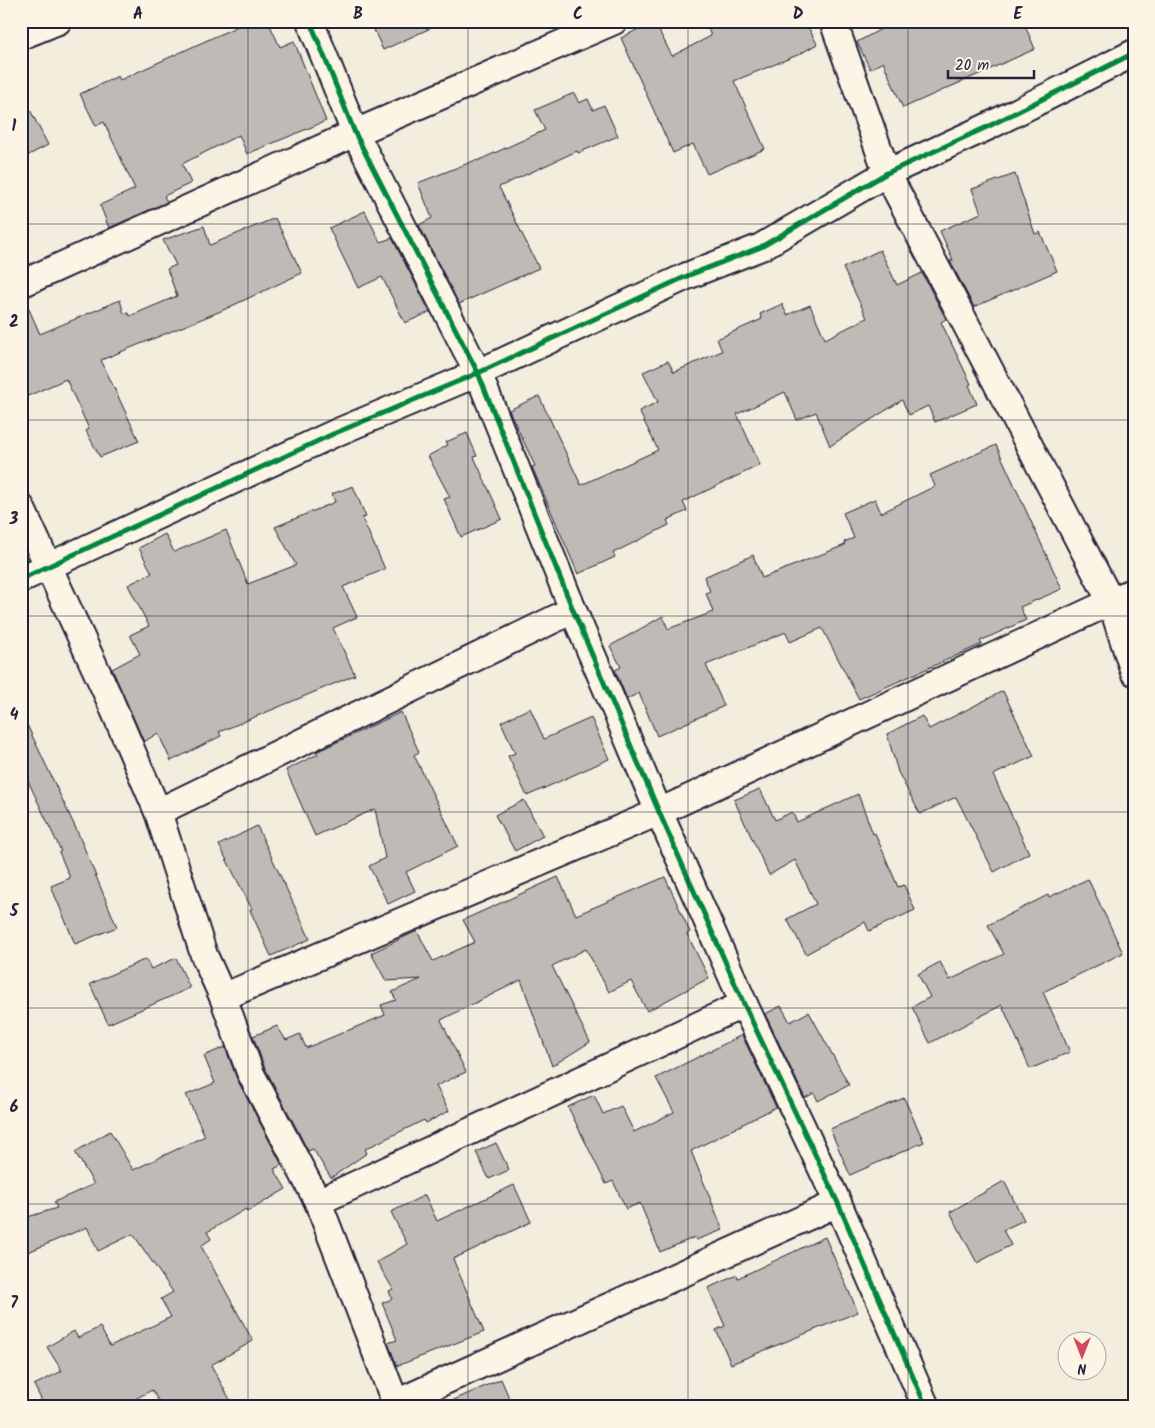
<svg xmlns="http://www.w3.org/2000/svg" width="1155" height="1428" viewBox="0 0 1155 1428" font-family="Kalam,sans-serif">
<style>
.building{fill:#bfbab6;stroke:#22223b}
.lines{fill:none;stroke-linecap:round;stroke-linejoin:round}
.street-casing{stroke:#22223b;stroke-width:30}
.street{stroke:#fcf5e5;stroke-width:26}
.cycleway-casing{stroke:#fcf5e5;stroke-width:8}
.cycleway{stroke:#00873e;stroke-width:5}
.grid{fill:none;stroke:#22223b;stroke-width:1;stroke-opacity:0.55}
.neatline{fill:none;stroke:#22223b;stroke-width:2}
.grid-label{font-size:16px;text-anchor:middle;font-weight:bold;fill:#22223b}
</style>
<rect width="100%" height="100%" fill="#f3edde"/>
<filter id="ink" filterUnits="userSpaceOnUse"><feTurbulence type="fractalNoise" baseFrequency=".02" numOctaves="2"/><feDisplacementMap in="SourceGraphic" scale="10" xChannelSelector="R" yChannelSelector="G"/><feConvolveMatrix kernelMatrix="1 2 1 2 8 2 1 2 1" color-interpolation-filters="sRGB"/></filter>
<g filter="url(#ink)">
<g class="building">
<path d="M249 21H268L280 47 294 41 326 121 247 154 239 135 182 164 191 183 164 196 167 202 109 228 100 205 135 189 104 122 96 126 80 94 118 76 120 80Z"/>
<path d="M370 21H446L383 50Z"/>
<path d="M654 21 672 56 711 36 705 21H805L817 44 800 54 734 81 765 149 707 174 693 144 673 153 621 38Z"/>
<path d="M896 21H1023L1035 49 903 108 883 62 870 69 857 42Z"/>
<path d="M21 92 48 145 21 159Z"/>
<path d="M574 93 579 103 588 99 593 110 604 105 618 136 578 153 577 151 499 187 539 268 459 304 419 225 432 218 418 183 476 160 477 161 545 130 535 110Z"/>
<path d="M1015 174 1035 234 1040 232 1057 271 974 307 950 261 953 260 940 231 981 213 972 189Z"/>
<path d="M365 211 380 242 392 238 430 312 405 323 382 277 358 288 329 228Z"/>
<path d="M275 218 302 273 221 311 101 360 139 441 100 457 86 431 89 429 66 379 21 399V299L24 298 40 334 120 300 124 314 128 313 130 316 177 296 167 269 176 265 163 240 204 226 210 245Z"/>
<path d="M880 250 897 285 922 273 946 319 941 322 971 384 969 385 977 404 935 422 928 406 909 415 902 400 830 446 816 412 797 420 785 392 737 414 760 465 683 502 687 511 667 520 669 525 613 553 615 557 578 574 532 467 535 466 509 410 539 396 581 485 658 450 639 411 658 402 643 372 668 361 674 372 722 351 717 339 762 319 760 314 782 304 787 315 810 305 825 339 867 318 843 268Z"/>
<path d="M467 433 477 456 474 457 502 519 461 537 444 499 450 497 428 456 448 445 446 442Z"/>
<path d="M996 445 1062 589 1020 607 1026 620 980 641 982 644 859 699 822 628 790 642 786 632 706 665 724 706 657 736 639 693 627 699 615 670 621 667 610 646 663 616 668 629 713 612 706 593 710 591 704 577 753 555 762 578 845 545 844 542 854 538 843 513 875 499 881 513 935 486 930 475Z"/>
<path d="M353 486 366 517 362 518 385 569 343 587 357 617 333 628 355 675 219 732 221 736 171 761 158 733 144 742 112 669 140 654 130 635 149 626 128 585 152 573 139 548 165 534 174 552 226 530 248 584 296 565 275 527 335 502 332 494Z"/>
<path d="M1003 691 1034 756 993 775 1029 853 994 872 956 797 920 814 898 772 887 734 922 716 929 729Z"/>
<path d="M530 708 544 739 591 718 609 759 527 796 508 756 515 753 501 722Z"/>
<path d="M21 712 78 833 117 927 75 944 51 886 70 878 59 852 61 851 21 766Z"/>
<path d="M401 712 419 752 414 755 458 846 406 872 415 891 388 904 369 866 385 858 375 809 315 836 286 770 318 754 316 752Z"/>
<path d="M760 789 775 820 792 812 797 822 858 794 873 834 875 833 898 887 904 885 915 910 869 931 865 922 806 954 787 919 816 904 795 860 769 875 734 800Z"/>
<path d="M524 800 543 836 515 851 495 815Z"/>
<path d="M257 826 310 939 271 956 250 910 252 909 219 845Z"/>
<path d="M558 877 576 915 665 877 690 932 687 934 709 978 647 1011 631 981 609 992 586 949 552 966 590 1042 552 1066 521 980 441 1020 466 1072 436 1086 449 1111 426 1123 424 1120 365 1149 367 1153 331 1178 313 1149 308 1151 264 1066 253 1036 277 1026 286 1040 300 1034 306 1048 385 1015 381 1005 396 1000 392 992 421 979 386 981 371 953 417 931 433 961 475 942 463 920Z"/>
<path d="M1088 879 1123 953 1043 992 1070 1052 1030 1069 1002 1005 930 1043 912 1007 930 997 918 974 940 962 950 980 1004 954 988 925 1048 895 1049 897Z"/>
<path d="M176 958 190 988 108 1024 90 984 146 959 151 969Z"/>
<path d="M781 1006 790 1022 809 1012 849 1085 818 1101 814 1093 805 1098 765 1014Z"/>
<path d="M742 1035 776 1107 691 1151 723 1230 696 1240 695 1237 660 1252 640 1203 626 1209 613 1181 606 1184 568 1107 594 1095 603 1114 621 1106 634 1132 674 1112 656 1078Z"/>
<path d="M225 1047 237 1079 282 1165 274 1169 286 1189 247 1212 246 1209 207 1232 211 1239 201 1246 253 1341 211 1365 234 1407H162L152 1390 120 1407H45L34 1385 62 1371 47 1347 74 1331 78 1338 100 1327 110 1346 171 1317 161 1299 173 1292 133 1234 98 1251 87 1227 21 1255V1219L57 1208 54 1202 94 1184 75 1152 110 1131 133 1170 205 1136 186 1095 215 1083 204 1056Z"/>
<path d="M904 1098 924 1142 850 1175 830 1129Z"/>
<path d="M496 1143 509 1170 489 1179 476 1152Z"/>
<path d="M1004 1181 1024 1220 1003 1230 1011 1245 977 1263 950 1212Z"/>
<path d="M514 1185 531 1222 453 1259 484 1332 397 1366 388 1343 397 1340 382 1303 392 1299 389 1291 393 1289 377 1262 407 1244 391 1212 425 1195 437 1221Z"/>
<path d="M825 1237 858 1312 731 1364 716 1330 725 1326 708 1288 737 1275 738 1278Z"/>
<path d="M501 1379 513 1407H438Z"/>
</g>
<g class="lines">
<g class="street-casing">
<g id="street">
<path d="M310 21 355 133 478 373 573 610 659 812 744 1004 838 1203 926 1407"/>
<path d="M833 21 887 173 1111 602 1134 672"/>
<path d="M21 36 58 21"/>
<path d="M21 284 355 133 614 21"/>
<path d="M21 507 109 698 158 812 204 955 223 997 250 1072 318 1202 397 1407"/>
<path d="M21 579 333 434 478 373 687 276 761 247 887 173 987 127 1134 53"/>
<path d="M158 812 573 610"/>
<path d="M223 997 659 812 1134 591"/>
<path d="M318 1202 744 1004"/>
<path d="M396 1403 838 1203"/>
</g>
</g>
<use href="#street" class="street"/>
<g class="cycleway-casing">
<g id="cycleway">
<path d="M310 21 355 133 478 373 573 610 659 812 744 1004 838 1203 926 1407"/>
<path d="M21 579 333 434 478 373 687 276 761 247 887 173 987 127 1134 53"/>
</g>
</g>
<use href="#cycleway" class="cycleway"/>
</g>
</g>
<path class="grid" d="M248 21V1407M468 21V1407M688 21V1407M908 21V1407M21 224H1134M21 420H1134M21 616H1134M21 812H1134M21 1008H1134M21 1204H1134"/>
<rect width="1155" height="1428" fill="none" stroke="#fcf5e5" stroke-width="55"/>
<g transform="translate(1082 1356) rotate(180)"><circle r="24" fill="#fcf5e5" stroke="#a5a1a1"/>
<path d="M0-4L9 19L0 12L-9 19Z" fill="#d1495b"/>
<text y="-8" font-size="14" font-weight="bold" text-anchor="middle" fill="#22223b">N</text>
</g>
<path d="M948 70v8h86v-8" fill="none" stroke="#22223b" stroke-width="2.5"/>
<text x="955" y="70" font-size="15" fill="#22223b" stroke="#fcf5e5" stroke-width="4" paint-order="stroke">20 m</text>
<rect x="28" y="28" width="1100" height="1372" class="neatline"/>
<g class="grid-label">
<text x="138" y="19">A</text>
<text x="358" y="19">B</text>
<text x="578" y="19">C</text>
<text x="798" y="19">D</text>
<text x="1018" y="19">E</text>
<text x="14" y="131">1</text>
<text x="14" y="327">2</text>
<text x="14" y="524">3</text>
<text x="14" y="720">4</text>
<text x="14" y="916">5</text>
<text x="14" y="1112">6</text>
<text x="14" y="1308">7</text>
</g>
</svg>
